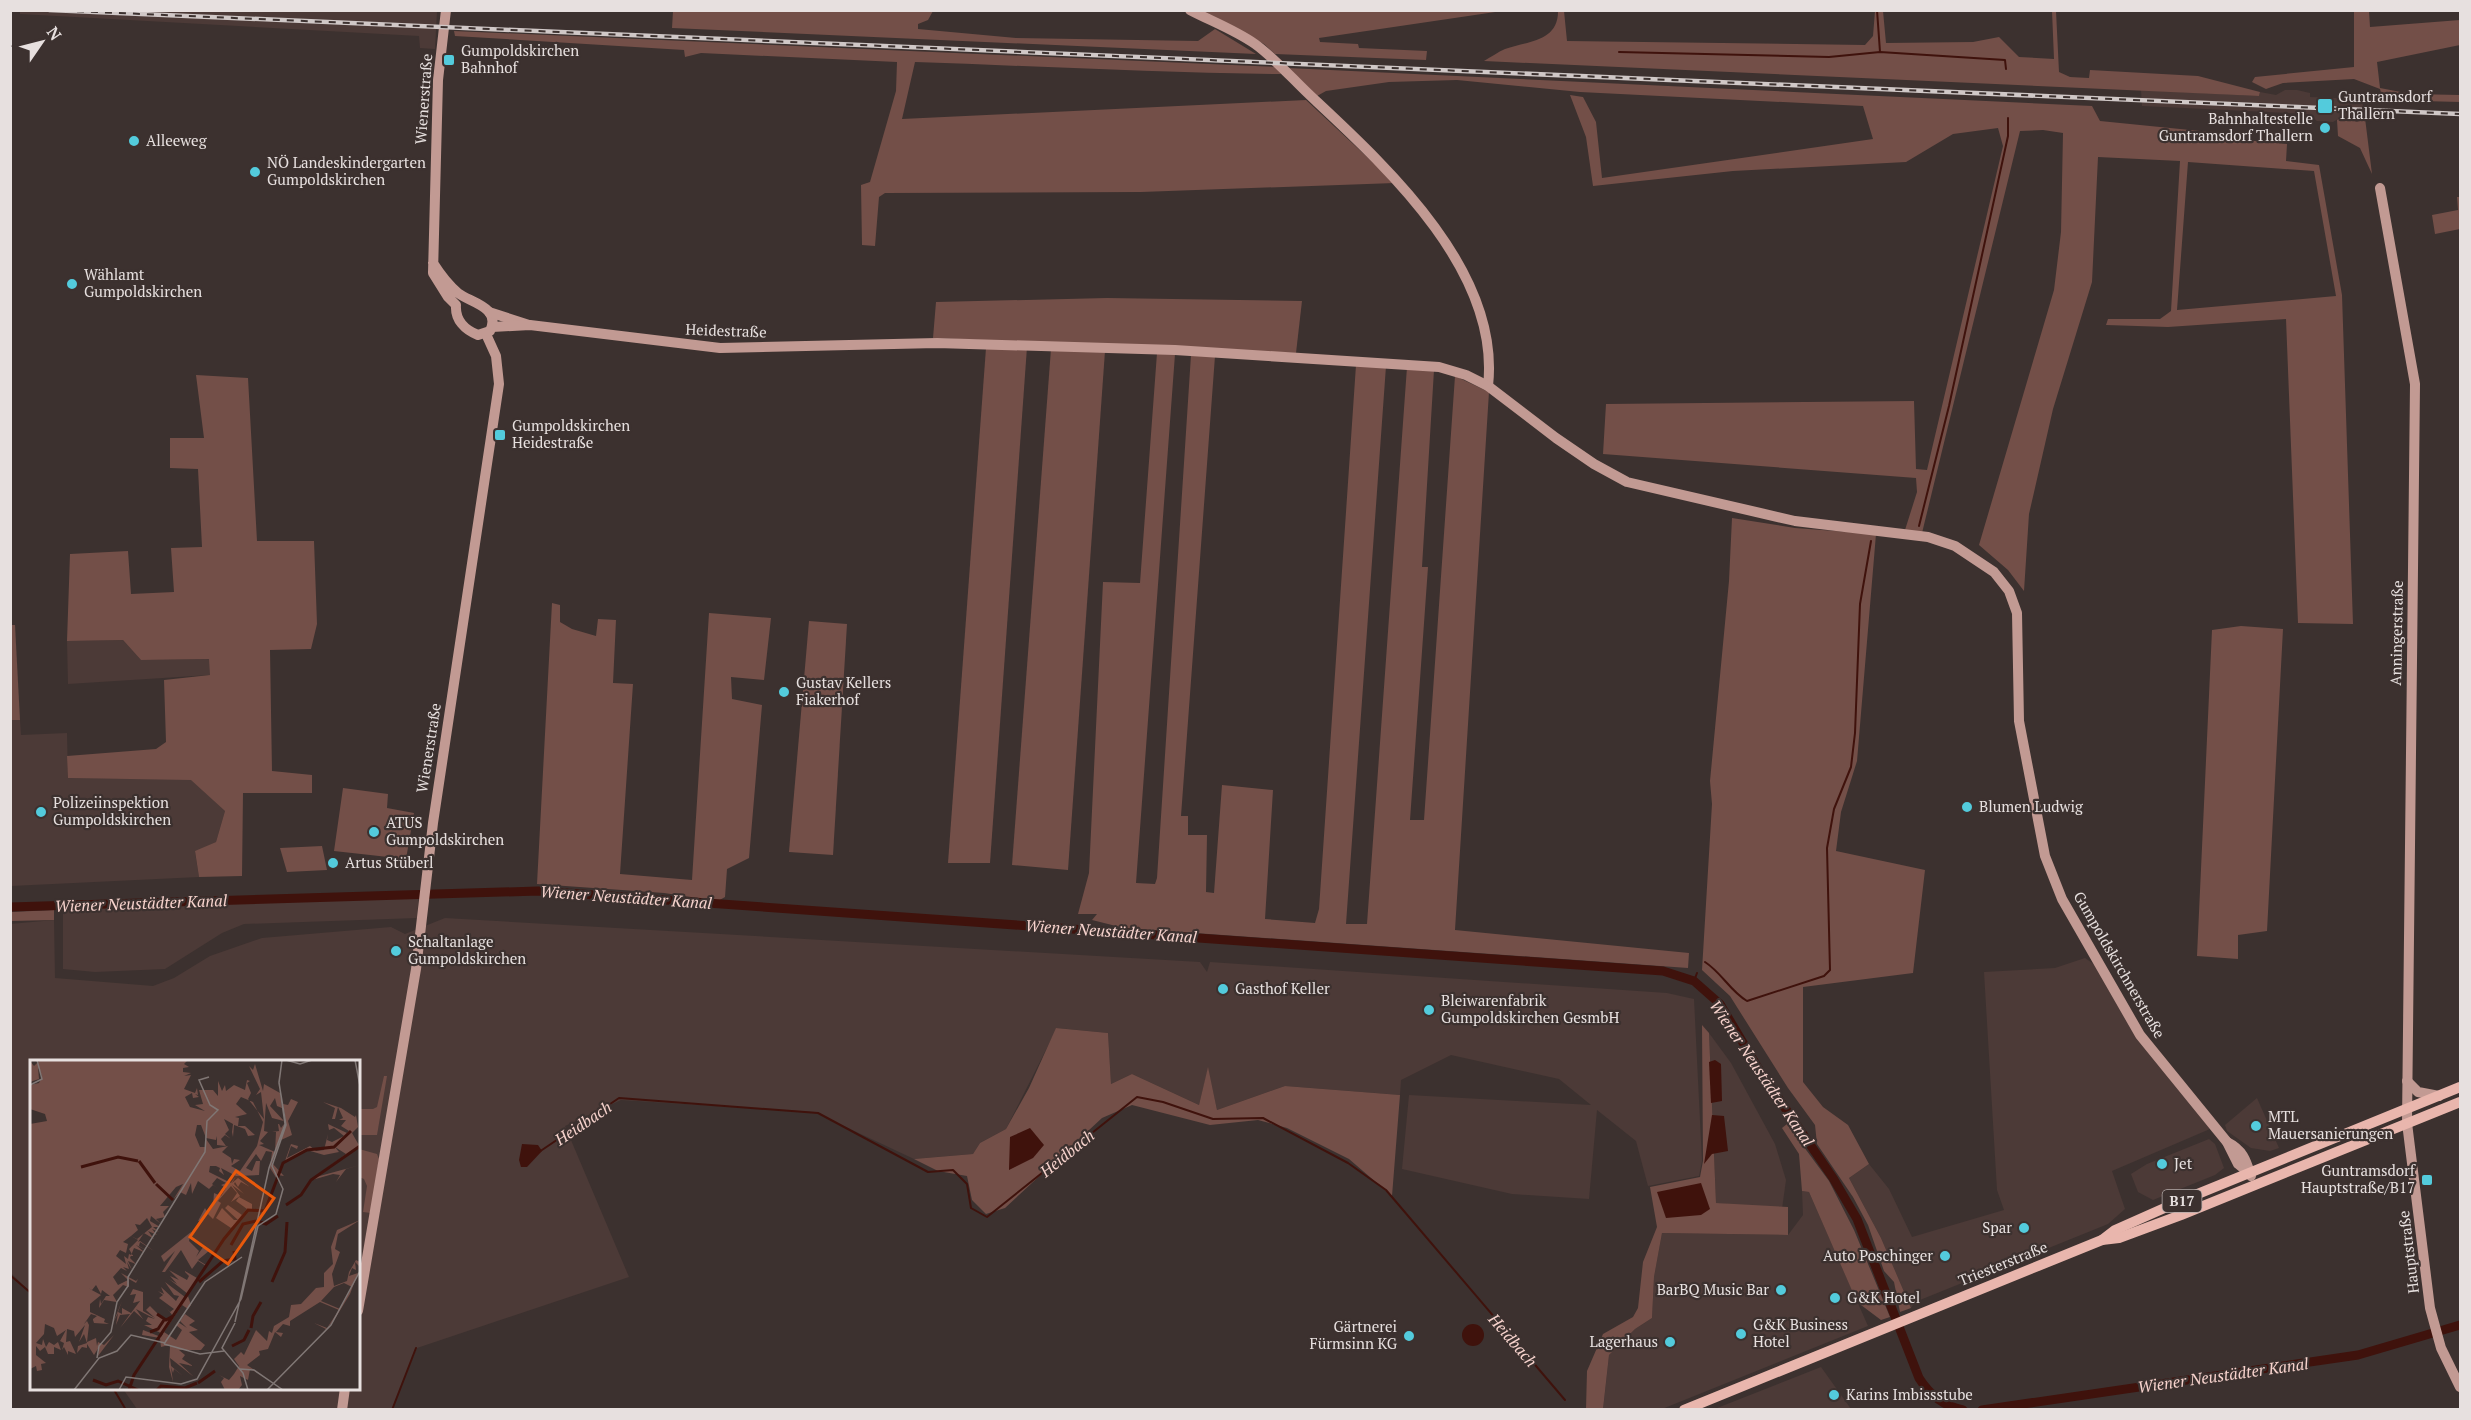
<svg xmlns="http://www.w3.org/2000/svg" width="2471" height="1420" viewBox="0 0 2471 1420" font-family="'PT Serif',serif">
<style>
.built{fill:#4c3a37}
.green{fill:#734f48;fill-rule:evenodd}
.water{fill:#3f120c}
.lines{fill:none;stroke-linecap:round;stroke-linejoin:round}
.stream{stroke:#3f120c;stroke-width:2}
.canal{stroke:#3f120c;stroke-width:9}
.secondary{stroke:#c29a93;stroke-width:10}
.primary{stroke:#e9b6ad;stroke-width:10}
.rail-casing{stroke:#d0c8c7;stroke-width:4.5}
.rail{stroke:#3c312f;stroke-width:2;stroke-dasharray:7;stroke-linecap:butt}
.poi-dot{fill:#53cbdc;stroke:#3c312f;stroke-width:2}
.labels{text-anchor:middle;stroke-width:4.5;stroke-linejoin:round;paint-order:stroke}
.shield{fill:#3c312f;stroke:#b4acaa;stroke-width:1.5}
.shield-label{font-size:14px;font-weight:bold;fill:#e7e0df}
.poi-label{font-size:15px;fill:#e7e0df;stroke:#3c312f;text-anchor:start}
.street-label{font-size:15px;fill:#e7e0df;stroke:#3c312f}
.water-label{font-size:16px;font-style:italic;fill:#f7d3cd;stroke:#3c312f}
.inset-river{fill:none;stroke:#3f120c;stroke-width:3}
.inset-road{fill:none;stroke:#807775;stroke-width:1.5}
.view{fill:#e8590c;fill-opacity:0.15;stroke:#e8590c;stroke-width:3}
.inset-edge{fill:none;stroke:#e7e0df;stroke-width:3}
</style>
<rect width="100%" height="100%" fill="#3c312f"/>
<g class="built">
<path d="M20 10 437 11 435 49 420 48 419 36 20 14Z"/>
<path d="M2141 90 2259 96 2260 92 2276 95 2285 90H2297L2310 93V97L2362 99 2365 118 2357 122 2343 116 2333 122 2317 121 2308 114 2142 106Z"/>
<path d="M123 640 141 660 210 659V675L68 684 67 641Z"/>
<path d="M10 720H20L21 735 67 733 68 778 191 779 225 811 216 842 195 852 199 877 11 886Z"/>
<path d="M419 893 417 918 244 924 222 933 165 969 95 972 63 969V910Z"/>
<path d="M445 918 1200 962 1207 972 1210 962 1667 993 1694 999 1702 1161 1699 1176 1648 1186 1636 1141 1597 1110 1589 1199 1512 1194 1402 1169 1409 1095 1591 1105 1559 1079 1451 1055 1401 1080 1400 1095 1285 1086 1217 1110 1208 1069 1199 1105 1132 1074 1111 1084 1108 1033 1057 1028 1006 1129 980 1143 973 1154 914 1159 814 1112 621 1100 565 1126 629 1277 417 1348 392 1409H137L123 1389 358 1388V1062H32L31 1293 11 1273 10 924 54 920 55 978 153 986 174 978 210 956 262 938 391 927 405 934Z"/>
<path d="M2085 958 2098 967 2137 1035 2210 1129 2112 1171 2125 1209 2108 1224 1915 1302 1911 1308 1881 1238 1849 1178 1869 1164 1889 1189 1912 1237 2004 1210 1997 1190 1984 972 2055 968Z"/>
<path d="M1709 1033 1731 1063 1775 1144 1786 1180 1782 1209 1716 1203Z"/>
<path d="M2257 1098 2279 1148 2270 1151 2251 1148 2227 1131 2225 1125Z"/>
<path d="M2209 1139 2215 1144 2224 1168 2215 1175 2153 1200 2138 1192 2131 1174 2147 1164Z"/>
<path d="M1802 1191 1809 1192 1868 1326 1662 1409 1603 1410 1609 1355 1635 1329 1652 1318 1654 1277 1662 1233 1788 1235 1803 1215Z"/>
<path d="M1821 1367 1851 1409 1712 1410Z"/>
</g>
<g class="green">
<path d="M1211 10 1502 11 1319 38 1320 42 1358 44 1359 48 1427 51 1426 60 1275 54 1264 44 1205 12Z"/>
<path d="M1558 10 1564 11 1567 41 1865 45 1873 36 1875 11H1883L1886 43 1973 42 1999 37 2019 57 2054 59 2052 11H2056L2059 72 2070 77 2089 78 2090 70 2198 76 2260 92 2259 96 1484 61C1491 57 1498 52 1505 49 1527 41 1559 42 1558 10Z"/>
<path d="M933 11 928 20 918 24V29L1016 38 1198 41 1215 29 1256 54 672 28 673 11Z"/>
<path d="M2354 11H2369L2370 27 2460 20V45L2377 62 2380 88 2411 94 2460 95V102L2383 100 2380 89 2354 79 2283 83 2266 89 2252 82 2255 77 2354 67Z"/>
<path d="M454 31 1277 67 1281 74C1159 73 1037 66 915 62L902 119 1306 100 1395 183 1141 192 885 193 879 197 875 246 862 245 861 185 870 182 896 91 897 62 701 53 685 57 684 50 455 36Z"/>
<path d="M1288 68 2092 106 2100 121 2230 134 2244 140 2287 144 2286 161 2319 165 2342 295 2353 624 2298 623 2286 319 2168 327 2106 325 2108 319H2160L2171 311 2180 161 2098 157 2092 282 2053 409 2029 514 2024 591 2008 570 1979 545 2054 290 2061 232 2063 133 2043 130 2020 131 1922 533 1905 530 1917 492 1916 478 1603 454 1606 404 1914 401 1916 469 1927 470 2003 146 1998 128 1953 134 1906 162 1733 171 1593 186 1586 137 1570 95 1583 97 1596 122 1602 178 1873 139 1863 106 1580 92 1457 80 1389 82 1326 91 1317 96ZM2188 162 2314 171 2336 296 2177 310Z"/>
<path d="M2343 116 2357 122 2365 118 2372 174 2360 148 2338 136 2337 120Z"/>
<path d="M2457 197H2460V229L2435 234 2432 215 2458 210Z"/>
<path d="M1107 298 1302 301 1296 353 933 338 936 302Z"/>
<path d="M1027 347 990 863H948L986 348Z"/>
<path d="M1051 349 1105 351 1068 870 1012 865Z"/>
<path d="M1157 353 1175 354 1136 883 1155 884 1157 878 1191 355 1215 356 1181 816H1188V835H1207L1206 892 1214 893 1222 785 1273 790 1265 919 1315 923 1319 909 1356 365 1386 366 1346 924H1367L1407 367 1434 370 1422 567H1428L1410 820H1424L1455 376 1489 392 1455 930 1689 953 1688 968 1124 928 1092 920 1097 914H1078L1089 873 1103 582 1140 583Z"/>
<path d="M196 375 248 378 257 541H314L317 624 311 649 270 650 272 771 312 775V793H243L242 876 199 877 195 851 216 842 225 811 191 780 68 778 67 756 156 749 166 742 164 680 210 675 209 659 141 660 123 640 67 641 70 554 128 551 131 594 174 592 171 548 202 547 198 469 170 468V438H204Z"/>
<path d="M1732 518 1795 528 1876 534 1857 761 1841 812 1836 851 1925 870 1913 973 1803 987V1082L1823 1107 1848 1125 1869 1164 1849 1178 1881 1238 1911 1308 1900 1312 1894 1282 1884 1271 1868 1225 1853 1197 1817 1144 1815 1125 1788 1088 1730 996 1702 970 1712 804 1710 781 1729 581Z"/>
<path d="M552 603 560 605V622L572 629 596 636 598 619 616 620 613 683 633 684 620 874 692 880 709 613 771 618 764 680 731 677 732 699 762 705 749 858 727 869 725 897 718 901 664 893 537 884Z"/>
<path d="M809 621 847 624 833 855 789 852Z"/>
<path d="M11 625H15L20 720H11Z"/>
<path d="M2241 626 2283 629 2267 931 2238 935V959L2197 956 2212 630Z"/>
<path d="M343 788 388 794 387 808 414 813 406 859 334 851Z"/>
<path d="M322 846 327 870 287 872 280 848Z"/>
<path d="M54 910V920L11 921V912Z"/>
<path d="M1702 1025 1709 1033 1716 1203 1788 1207V1235L1662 1233 1654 1277 1652 1318 1635 1329 1609 1355 1603 1409H1586L1587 1371 1603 1334 1633 1317 1638 1308 1643 1262 1657 1227 1650 1187 1700 1177 1703 1161Z"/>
<path d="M1056 1028 1108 1033 1111 1084 1132 1074 1199 1105 1208 1067 1217 1110 1285 1086 1400 1095 1392 1196 1349 1159 1287 1128 1258 1120 1210 1125 1132 1105 1102 1118 1005 1208 986 1214 972 1200 967 1176 938 1171 914 1159 973 1154 980 1143 1006 1129 1029 1088Z"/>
<path d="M384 1076H387L377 1135H359V1109H373L377 1107Z"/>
<path d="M1787 1124 1829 1181 1854 1230 1890 1317 1881 1320 1857 1302 1809 1192 1802 1191 1799 1154 1782 1128Z"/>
<path d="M359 1149 377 1154 379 1159 371 1213 363 1212 367 1186 364 1179 359 1177Z"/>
</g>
<g class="water">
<path d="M1715 1060 1721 1064 1722 1101 1711 1103 1709 1062Z"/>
<path d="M1712 1115 1724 1116 1728 1151 1712 1154 1704 1164Z"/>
<path d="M1030 1128 1044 1145 1033 1158 1009 1170 1010 1137Z"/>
<path d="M522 1144 538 1145 542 1151 527 1167H521L519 1160Z"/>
<path d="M1701 1183 1710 1209 1701 1215 1666 1218 1657 1192Z"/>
<circle cx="1473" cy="1335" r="11"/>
</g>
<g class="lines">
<g class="stream">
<path d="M1877 10 1880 52"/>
<path d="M1619 52 1829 57 1880 52 2005 60 2006 69"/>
<path d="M1919 526 1949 406 2008 136V118"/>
<path d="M1705 962C1722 973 1730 991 1747 1001L1824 976 1830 970 1827 848 1834 809 1851 767 1855 733 1860 604 1871 541"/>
<path d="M1694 981 1697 973"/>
<path d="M539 1152 619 1098 818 1113 928 1172 953 1170 967 1184 971 1208 987 1217 1137 1097 1163 1102 1213 1119 1263 1118 1348 1163 1386 1190 1565 1400"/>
<path d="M10 1275 32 1294"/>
<path d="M113 1388 126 1410"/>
<path d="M392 1410 416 1348"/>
</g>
<g class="canal">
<path d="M10 907 538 891 1663 971 1694 981 1720 1004 1761 1073 1833 1178 1857 1219 1919 1378C1929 1394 1944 1406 1963 1410"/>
<path d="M1982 1410 2358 1355 2460 1325"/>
</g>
<g class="secondary">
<path d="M1190 10C1211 21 1235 30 1255 44 1276 59 1295 82 1315 100 1390 170 1501 273 1488 386"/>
<path d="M2380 188 2415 384 2407 1123 2430 1308 2441 1348 2460 1387"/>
<path d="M433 263C440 274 447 284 458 293 469 302 502 307 490 331L478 335C465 330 455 320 456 305L448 297 433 273 438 80 446 10"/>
<path d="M489 312 529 325"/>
<path d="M492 327 530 325 720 348 937 343 1175 350 1439 367 1466 375 1488 386 1556 438 1594 464 1627 482 1795 521 1928 537 1955 546 1994 572 2009 591 2017 613 2019 721 2045 856 2062 899 2140 1035 2227 1142 2238 1164 2249 1173"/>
<path d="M2407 1081 2418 1092 2439 1096"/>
<path d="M2227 1142C2243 1150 2246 1160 2251 1176"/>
<path d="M358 1311 416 969 433 823 499 384 496 356 486 334"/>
<path d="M342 1410 345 1388"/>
</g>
<g class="primary">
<path d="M2102 1240 2119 1238 2181 1215 2460 1102"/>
<path d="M1684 1410 2102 1240 2115 1230 2178 1202 2460 1087"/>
</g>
<g class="rail-casing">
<path id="rail" d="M49 10 2460 114"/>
</g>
<use href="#rail" class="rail"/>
</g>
<g class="poi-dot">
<rect x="443" y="54" width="12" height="12" rx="3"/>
<rect x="2317" y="98" width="16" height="16" rx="3"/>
<circle cx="2325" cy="128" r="6"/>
<circle cx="134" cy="141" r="6"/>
<circle cx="255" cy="172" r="6"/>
<circle cx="72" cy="284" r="6"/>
<rect x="494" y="429" width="12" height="12" rx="3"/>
<circle cx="784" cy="692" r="6"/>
<circle cx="1967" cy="807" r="6"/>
<circle cx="41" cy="812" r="6"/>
<circle cx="374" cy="832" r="6"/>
<circle cx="333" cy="863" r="6"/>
<circle cx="396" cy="951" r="6"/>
<circle cx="1223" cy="989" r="6"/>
<circle cx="1429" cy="1010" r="6"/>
<circle cx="2256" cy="1126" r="6"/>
<circle cx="2162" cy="1164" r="6"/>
<rect x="2421" y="1174" width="12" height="12" rx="3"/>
<circle cx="2024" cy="1228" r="6"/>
<circle cx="1945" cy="1256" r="6"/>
<circle cx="1781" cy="1290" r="6"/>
<circle cx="1835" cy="1298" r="6"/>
<circle cx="1741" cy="1334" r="6"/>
<circle cx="1409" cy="1336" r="6"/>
<circle cx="1670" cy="1342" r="6"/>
<circle cx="1834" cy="1395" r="6"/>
</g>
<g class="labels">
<rect class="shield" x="2162.5" y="1190" width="39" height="22" rx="4.5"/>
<g class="shield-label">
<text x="2182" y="1206">B17</text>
</g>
<g class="poi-label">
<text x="461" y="56">Gumpoldskirchen<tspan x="461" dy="17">Bahnhof</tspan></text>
<text x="2338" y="102">Guntramsdorf<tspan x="2338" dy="17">Thallern</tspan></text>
<text x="2313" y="124" text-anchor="end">Bahnhaltestelle<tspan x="2313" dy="17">Guntramsdorf Thallern</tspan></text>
<text x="146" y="146">Alleeweg</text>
<text x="267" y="168">NÖ Landeskindergarten<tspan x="267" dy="17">Gumpoldskirchen</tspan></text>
<text x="84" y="280">Wählamt<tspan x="84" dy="17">Gumpoldskirchen</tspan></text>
<text x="512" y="431">Gumpoldskirchen<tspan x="512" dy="17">Heidestraße</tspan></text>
<text x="796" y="688">Gustav Kellers<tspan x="796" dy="17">Fiakerhof</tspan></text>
<text x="53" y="808">Polizeiinspektion<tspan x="53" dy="17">Gumpoldskirchen</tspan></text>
<text x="1979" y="812">Blumen Ludwig</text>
<text x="386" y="828">ATUS<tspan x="386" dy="17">Gumpoldskirchen</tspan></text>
<text x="345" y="868">Artus Stüberl</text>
<text x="408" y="947">Schaltanlage<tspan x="408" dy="17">Gumpoldskirchen</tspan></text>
<text x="1235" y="994">Gasthof Keller</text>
<text x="1441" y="1006">Bleiwarenfabrik<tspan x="1441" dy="17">Gumpoldskirchen GesmbH</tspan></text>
<text x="2268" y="1122">MTL<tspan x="2268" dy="17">Mauersanierungen</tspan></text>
<text x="2174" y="1169">Jet</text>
<text x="2415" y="1176" text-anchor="end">Guntramsdorf<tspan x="2415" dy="17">Hauptstraße/B17</tspan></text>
<text x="2012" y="1233" text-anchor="end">Spar</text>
<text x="1933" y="1261" text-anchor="end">Auto Poschinger</text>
<text x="1769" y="1295" text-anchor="end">BarBQ Music Bar</text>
<text x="1847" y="1303">G&amp;K Hotel</text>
<text x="1753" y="1330">G&amp;K Business<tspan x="1753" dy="17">Hotel</tspan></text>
<text x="1397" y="1332" text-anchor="end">Gärtnerei<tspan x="1397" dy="17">Fürmsinn KG</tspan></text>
<text x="1658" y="1347" text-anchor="end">Lagerhaus</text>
<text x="1846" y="1400">Karins Imbissstube</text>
</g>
<g class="street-label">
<text transform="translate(424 99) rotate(-86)" y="5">Wienerstraße</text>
<text transform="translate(726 331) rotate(2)" y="5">Heidestraße</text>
<text transform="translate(2397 633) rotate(-89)" y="5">Anningerstraße</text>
<text transform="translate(429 748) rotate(-81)" y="5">Wienerstraße</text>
<text transform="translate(2119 965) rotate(60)" y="5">Gumpoldskirchnerstraße</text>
<text transform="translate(2409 1252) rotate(-97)" y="5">Hauptstraße</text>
<text transform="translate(2003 1264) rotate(-22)" y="5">Triesterstraße</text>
</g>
<g class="water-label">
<text transform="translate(626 897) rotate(4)" y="6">Wiener Neustädter Kanal</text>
<text transform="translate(141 903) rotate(-2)" y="6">Wiener Neustädter Kanal</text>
<text transform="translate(1111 931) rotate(4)" y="6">Wiener Neustädter Kanal</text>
<text transform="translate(1762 1073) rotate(56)" y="6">Wiener Neustädter Kanal</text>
<text transform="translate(583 1123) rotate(-34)" y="6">Heidbach</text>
<text transform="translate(1067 1153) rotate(-39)" y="6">Heidbach</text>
<text transform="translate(1513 1340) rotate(49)" y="6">Heidbach</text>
<text transform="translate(2223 1375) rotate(-8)" y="6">Wiener Neustädter Kanal</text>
</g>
</g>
<g transform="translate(30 1060)">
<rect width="330" height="330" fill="#3c312f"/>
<path d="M10 0H158L154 4 159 7 153 8V12L161 13 154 16 161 15 154 29 165 33 167 28 168 35 165 34 169 37 163 38 162 33 155 37 160 47 175 51 165 45 173 44 169 30H183L188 36V21L192 31 195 25 196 31 204 25 215 30 217 20 220 21 217 23 221 33 218 39 234 59 231 32 226 35 230 29 219 6 223 10 225 4 233 31 234 24 250 33 252 48 247 46 245 38 240 46 254 61 242 58 236 43 234 71 238 72 230 81 234 84 229 85 245 92 246 72H242L249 71 248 64H249L251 68 254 64 252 72 256 62 253 44 258 45 261 39 268 42 258 61 262 75 251 80 242 103 254 116 248 115 247 119 240 108 242 92 236 91 231 101 226 94 216 108 222 111 226 101H230L229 115 206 116 202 123 208 118 220 127 211 122 208 127 205 122 204 124 214 134 202 125 210 136 201 142 207 133 201 126 188 141 191 143 183 159 178 154 169 166 173 160 168 161 175 148 178 153 183 146 184 133 191 136 196 128 191 125 196 123 187 118 182 124 187 128 183 125 179 129 168 121 162 134 161 123 156 135 150 132 143 140 153 124 146 127 130 146H139L133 152 135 157 126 159 131 164 121 156 120 161 130 167H123L129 172 122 169 127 175 118 171 124 179 114 173 108 182 110 181 124 191 110 182 109 186 116 190 106 185 114 192 104 188 100 198 106 204 98 201 102 210 97 202 99 209 93 207 97 211 91 208 83 217 88 225 98 220 91 213 106 221 108 219 106 223 99 219V227L93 225 83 235 87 242 74 240 69 248 70 239 71 244 76 236H80L72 230 71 234 66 225 62 230 58 228 71 235 60 244V252L75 259 74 262 79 264 64 263 63 260V263V259L67 256 61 254 54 264 57 261 59 265 57 282 66 278 67 286 68 282 74 285 84 275 68 296 69 287 64 295 57 284V288L52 287 47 293 48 286 57 283 54 274 49 282 55 265 45 277 44 271 37 269 36 282 40 281 46 294 38 291V295L34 287 32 290 34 283 30 281 36 270 27 276 24 268 15 264 14 274 6 283 12 285 13 279 16 287 19 282 24 285 28 282 31 290 24 287V294H18L15 287 10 291 6 286V295L16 303 11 304 12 310 7 311 6 306 0 309V64L17 61 15 54 0 49V25L9 23 12 16 8 7 9 19 0 22V1L4 6ZM211 37 223 42 233 62 227 86 210 111 201 106 210 100 204 99 202 104 201 98 192 92 198 86 183 89 176 79V87H170L165 75 167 65H171L176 78 186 80 187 76V85L196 86 191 79 195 75 201 79 195 74 199 70 194 59 203 64 202 72 203 77 204 65 215 69 218 76 225 75 215 66H208L209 58 205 57 217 54 206 44ZM186 106 190 108 189 111 194 115 191 108 206 116 201 123 179 112 180 106ZM117 158 122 167 107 179 101 176 108 170 105 164 110 165ZM101 176 108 180 99 189 103 196 99 194 98 199 94 196 96 204 86 196 90 190 96 193 98 184 93 182ZM293 42 311 48 325 57 326 55 328 67 322 73 330 87 286 117 330 105 316 109 306 122 310 115 303 114 282 120 276 129 280 120 316 94 305 87 309 92 294 95 277 90 255 101 261 84 268 86 267 89 261 86 257 98 280 86 286 91 294 90 298 74 297 80 302 82 314 76 304 68 299 70 298 64 317 73 319 71 311 66 316 60H309L313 58 308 47 305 59H302L305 48ZM209 137 222 144V149L231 150H218L206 164 201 168 186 158 192 148 204 160H208L195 148 198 145 212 155 217 149 206 141ZM330 160 308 174 305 189 310 192 302 214 304 226 317 221 319 212 326 200 330 202V207L325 202 326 210 322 208 319 216 328 213 320 234 306 257 292 275 296 269 284 263 297 268 309 250 290 242 260 261V266L253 264 246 272 253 273 251 277 245 272 238 289 229 291 230 295 217 305 232 315 220 309 218 320 210 316 212 325 208 330H195L191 322 194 318 189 315 199 320 204 314 209 306 204 299 211 292 214 295 226 270 237 281 239 271 242 273 244 266 259 257 261 245 271 244 286 228 294 227V213L303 204 301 187 307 170ZM314 223 322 227 310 249 291 241 304 227ZM161 172 159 181 169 191 166 197 174 186 180 190 168 200 176 205 185 193 183 198 176 206 168 201 162 209 151 190 135 212H132L145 191 134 202 131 196ZM175 207 158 234 139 219 147 224 140 216 149 220 139 210 157 220 159 216 155 212V211L167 218ZM135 222 155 237 154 240 158 236 161 245 158 249 152 245 134 272 146 280 152 270 146 265 148 262 157 268 150 261 155 254 165 261 159 265 168 270 159 272 175 285 171 290H149L155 295 152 299 163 306 149 303 164 317 140 298 141 306 153 316 144 309 143 313 141 307 143 322 139 307 140 286H135L131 287 130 278 112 275 113 270 131 277 133 274 114 265H122L116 261 118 257 125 259 106 249 113 259 104 251 90 268 100 254 90 255 86 265 88 253 83 263 92 241 88 252 92 254V248L101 253 110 241 103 243 106 234 100 235 103 229 113 232V251L125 258 116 250 120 246 133 259H140L143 256 135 246 140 252 144 249 129 238 133 235 128 231 134 234 137 241 131 227 146 241 149 236 144 235Z" fill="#734f48" fill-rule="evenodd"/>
<path class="inset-river" d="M109 101 125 123M51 107 88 97 108 101M126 124 143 140M256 145 271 135 281 120 330 86M230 162 236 164 248 156M201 185 213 164 226 161M169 222 193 201 205 199 204 191M242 222 255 192 257 162M127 254 136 260 143 256M221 268 223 256 231 242M120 272 128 269 134 260M202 286 214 280 219 270M63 320 76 325 88 321 108 330M168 323 185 311M99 330 104 315 194 179 218 150 235 151 253 103 277 90 304 87 321 71M127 330 131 326 155 328 167 323"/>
<path class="inset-road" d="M256 0 270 4 282 0M325 0 330 26M0 25 12 19 7 0M205 262 239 108 255 64 249 22 252 0M205 263 192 288 213 313 218 330M134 284 175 222 212 197M134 284 170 294 194 291M67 298 69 286 81 272 87 242 98 226V217L175 92 177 61 188 50 180 45 169 20 179 17M210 309 224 310 253 330M44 330 69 298 87 291 101 275 135 283M89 330 96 317 151 324 167 319 211 239 228 166 246 154 253 129 242 106 256 65 249 23 252 0M237 330 301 265 330 211"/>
<path class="view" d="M206 111 244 138 198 204 160 177Z"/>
<rect width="330" height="330" class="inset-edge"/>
</g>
<rect width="2471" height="1420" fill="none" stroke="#e7e0df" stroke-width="24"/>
<g transform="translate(42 42) rotate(55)" stroke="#3c312f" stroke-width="4.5" paint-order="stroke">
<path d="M0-4.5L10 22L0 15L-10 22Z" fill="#e7e0df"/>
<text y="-9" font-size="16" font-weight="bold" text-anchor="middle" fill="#e7e0df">N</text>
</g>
</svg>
